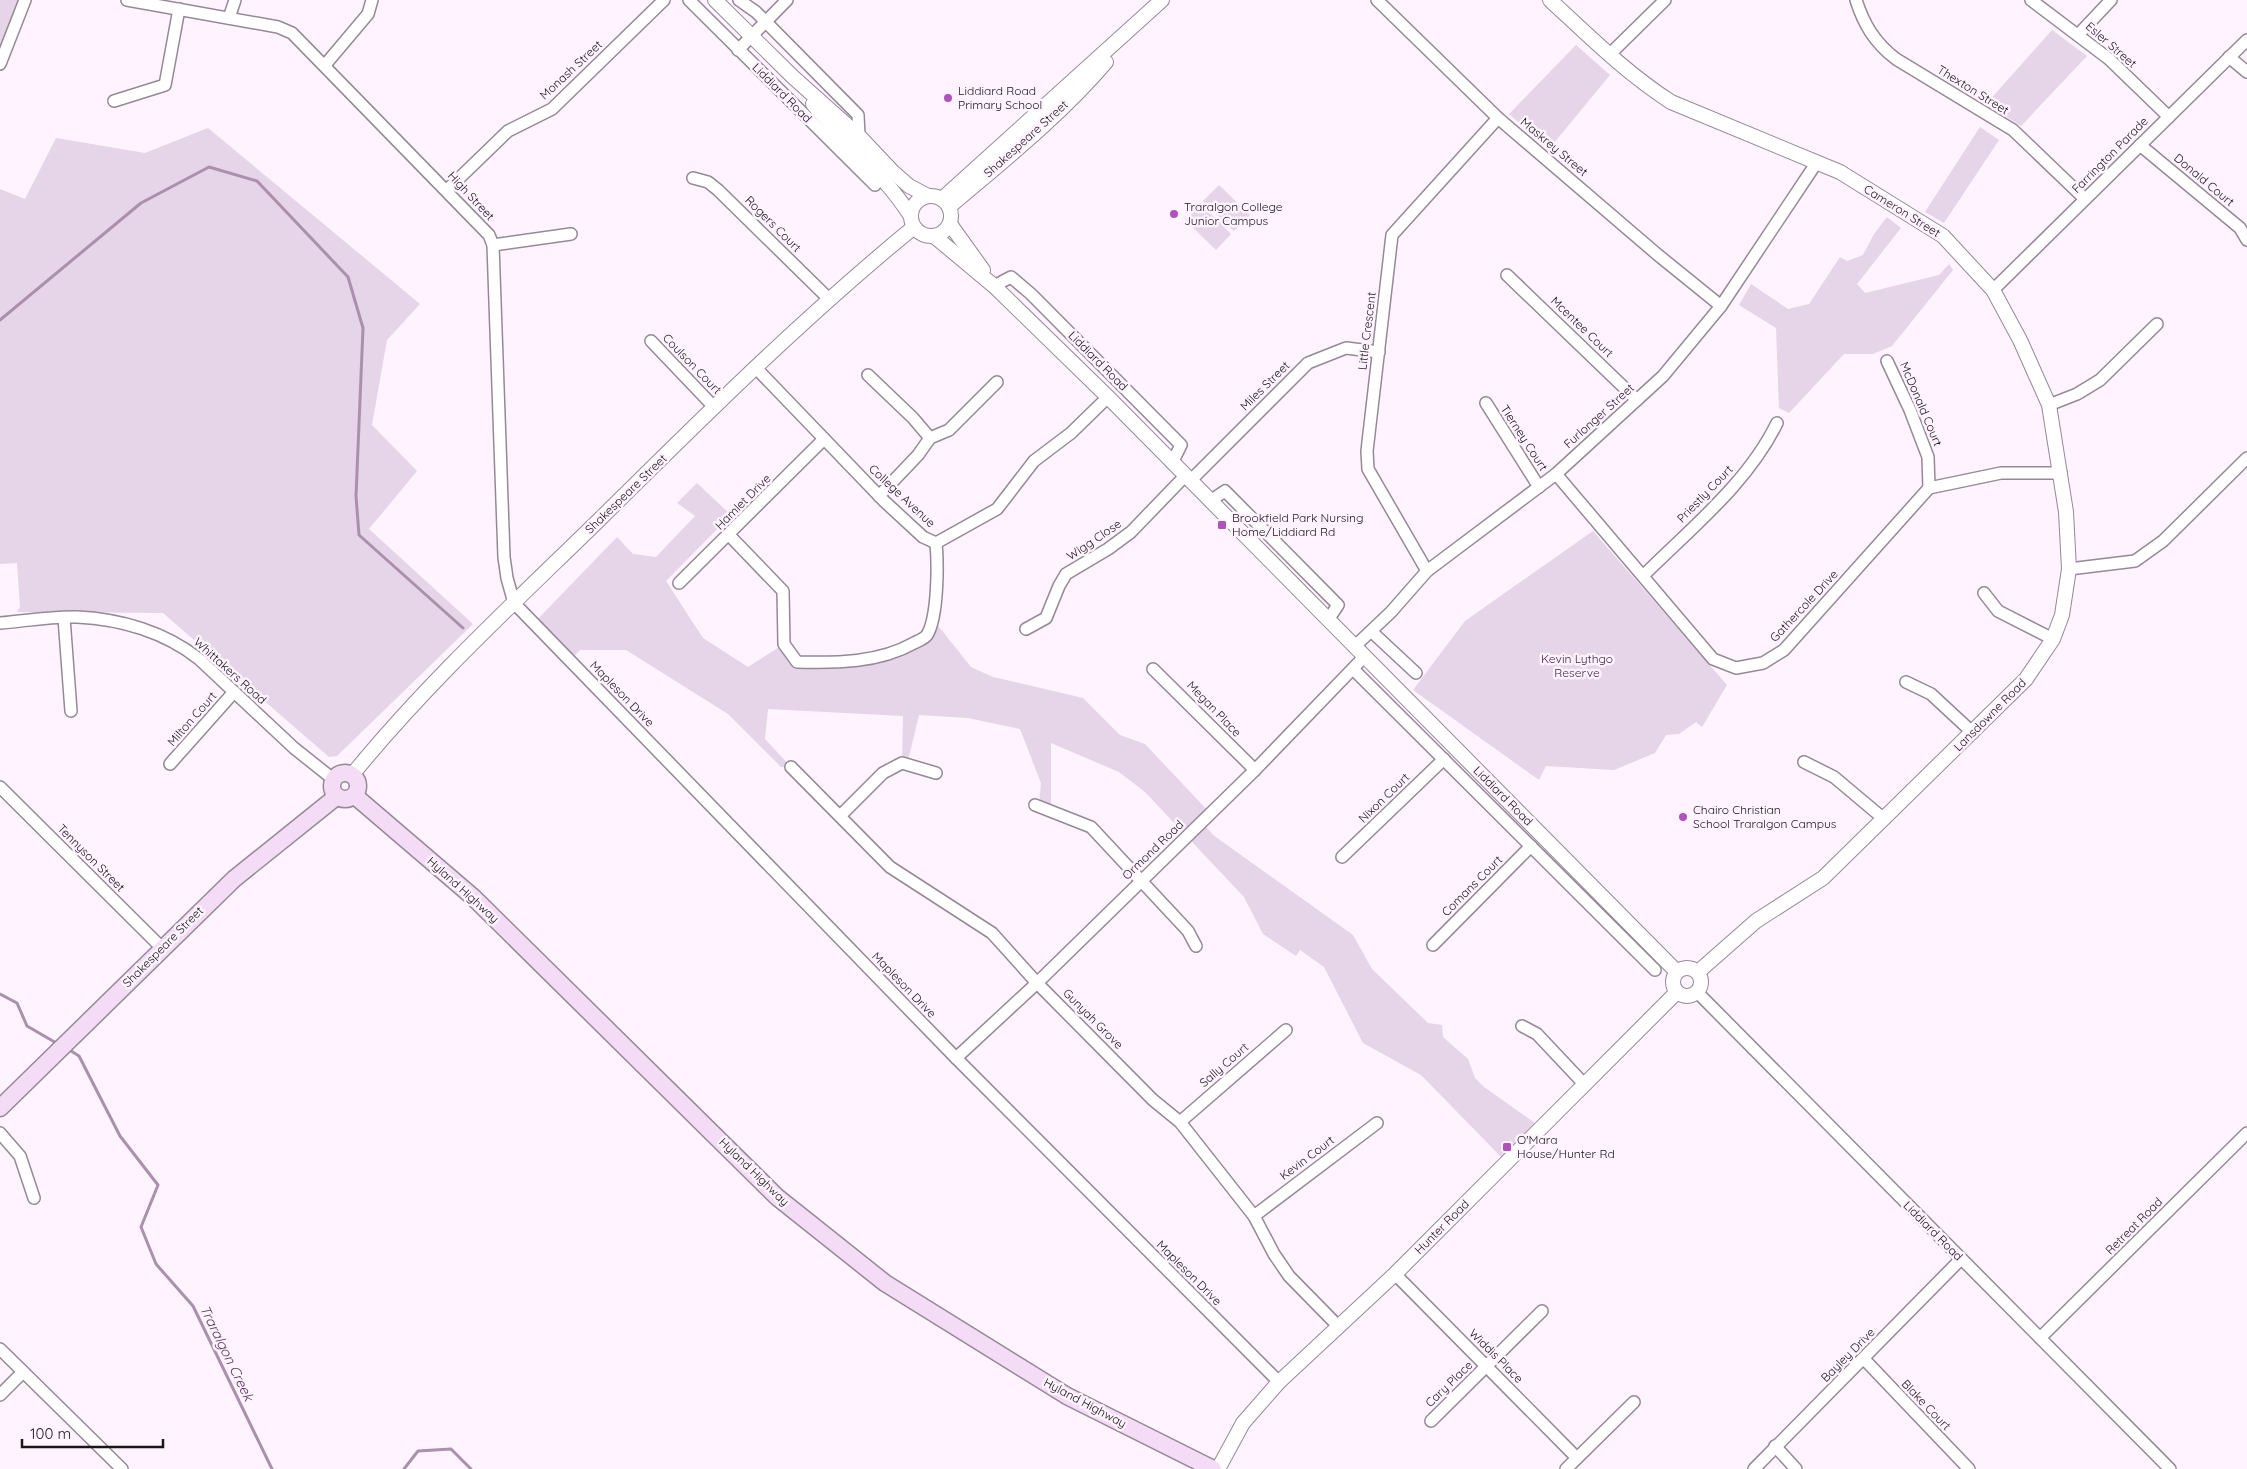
<svg xmlns="http://www.w3.org/2000/svg" width="2247" height="1469" viewBox="0 0 2247 1469" font-family="Quicksand,sans-serif">
<style>
.green{fill:#e6d4e8}
.lines{fill:none;stroke-linecap:round;stroke-linejoin:round}
.stream{stroke:#a991ac;stroke-width:3}
.minor-casing{stroke:#958996;stroke-width:14}
.tertiary-casing{stroke:#958996;stroke-width:16}
.secondary-casing{stroke:#958996;stroke-width:19}
.minor{stroke:#fff;stroke-width:11}
.tertiary{stroke:#fff;stroke-width:14}
.secondary{stroke:#f4dbf6;stroke-width:16}
.poi-dot{fill:#b052bb;stroke:#fef3ff;stroke-width:2}
.labels{text-anchor:middle;stroke-width:5;stroke-linejoin:round;paint-order:stroke}
.street-label{font-size:12px;fill:#19151a;stroke:#fef3ff}
.poi-label{font-size:12px;fill:#19151a;stroke:#fef3ff;text-anchor:start}
.park-label{font-size:12px;fill:#48254c;stroke:#fef3ff}
.water-label{font-size:14px;font-style:italic;fill:#56335a;stroke:#fef3ff}
</style>
<rect width="100%" height="100%" fill="#fef3ff"/>
<g class="green">
<path d="M0 0H22L0 52Z"/>
<path d="M2052 30 2087 56 2021 126 1986 104Z"/>
<path d="M1576 45 1610 75 1549 149 1509 114Z"/>
<path d="M1980 127 1999 140 1944 223 1925 212Z"/>
<path d="M208 128 420 304 387 340 372 425 417 471 369 529 473 624 337 756 329 757 163 613 17 612 20 607 17 563 0 564V189L25 199 56 138 145 153Z"/>
<path d="M1219 185 1250 215 1234 231 1203 201Z"/>
<path d="M1201 204 1231 234 1216 250 1185 220Z"/>
<path d="M1887 217 1901 228 1857 284 1865 293 1939 275 1949 264 1953 270 1892 346 1873 354H1844L1789 413 1779 408 1776 328 1739 305 1751 284 1788 309 1809 304 1840 257 1847 261 1863 255 1874 234Z"/>
<path d="M697 483 731 515 666 581 703 638 748 667 784 644 791 656 865 659 925 635 932 618 971 667 993 677 1083 698 1120 735 1145 744 1210 813 1202 822 1213 835 1353 935 1372 969 1428 1023 1442 1025 1443 1037 1468 1059 1475 1078 1484 1087 1542 1128 1507 1163 1421 1075 1363 1043 1324 967 1300 950 1296 956 1263 934 1244 897 1145 792 1119 772 1051 743V809L1039 807 1041 783 1020 729 968 718 919 715 907 765 902 763 903 716 768 709 765 739 791 767H781L728 714 626 650H580L570 660 534 623 617 537 633 554 656 557 695 516 677 503Z"/>
<path d="M1593 531 1727 685 1702 727 1696 722 1679 734 1666 735 1655 753 1614 770 1546 766 1539 780 1413 690 1465 621Z"/>
</g>
<g class="lines">
<g class="stream">
<path d="M0 320 141 203 209 167 257 181 348 277 363 328 356 496 359 535 463 628"/>
<path d="M0 994 17 1003 27 1026 58 1044"/>
<path d="M68 1049 79 1056 120 1136 158 1185 141 1227 156 1264 193 1306 272 1469"/>
<path d="M404 1469 418 1451 451 1449 471 1469"/>
</g>
<g class="minor-casing">
<g id="minor">
<path d="M127 0 278 27 292 33 489 235 493 245 504 557 507 578 514 603 956 1058 1279 1382"/>
<path d="M689 0 875 185"/>
<path d="M739 0 756 12 858 115 859 136"/>
<path d="M1377 0 1498 118 1658 255 1721 306"/>
<path d="M1856 0C1864 25 1875 43 1896 59L2013 130 2085 199"/>
<path d="M2031 0 2109 59 2169 117"/>
<path d="M229 18 235 0"/>
<path d="M2078 35 2111 0"/>
<path d="M738 50 787 0"/>
<path d="M1609 55 1665 0"/>
<path d="M2229 57 2247 72"/>
<path d="M0 64 25 0"/>
<path d="M325 65 368 14 372 0"/>
<path d="M114 101 165 85 179 9"/>
<path d="M2140 145 2240 228 2247 240"/>
<path d="M693 178 708 182 718 190 829 299"/>
<path d="M447 190 508 131 552 109 664 0"/>
<path d="M493 245 571 234"/>
<path d="M1507 275 1637 400"/>
<path d="M994 286 1011 277 1031 294 1181 445 1172 463"/>
<path d="M1993 290 2247 40"/>
<path d="M651 341 714 407"/>
<path d="M1887 361 1910 410 1928 457 1929 488"/>
<path d="M755 367 884 501 923 537 936 543 997 509 1034 461 1071 433 1108 397"/>
<path d="M868 375 913 418 930 438"/>
<path d="M1486 403 1539 487"/>
<path d="M2049 405 2077 394 2100 380 2157 324"/>
<path d="M1556 474 1713 659 1736 668 1763 663 1784 650 1929 488 2001 473H2061"/>
<path d="M1190 481 1308 363 1346 348 1379 352"/>
<path d="M879 496 918 455 930 438 949 430 997 382"/>
<path d="M1210 501 1225 491 1338 605 1328 620"/>
<path d="M729 535 783 591 784 644 797 662C836 663 879 663 914 643 918 641 924 639 927 635 938 617 938 565 936 543"/>
<path d="M2069 569 2135 561 2163 541 2247 458"/>
<path d="M1427 571 1368 469 1367 451 1392 235 1498 118"/>
<path d="M1643 576C1690 529 1748 483 1777 423"/>
<path d="M679 583 824 439"/>
<path d="M1984 593 1998 611 2053 639"/>
<path d="M64 618 71 711"/>
<path d="M0 623C25 621 52 616 77 617 121 619 165 632 199 659L294 748 333 779"/>
<path d="M1026 629 1046 618 1059 586 1066 574 1108 549 1131 532 1185 476"/>
<path d="M1372 632 1416 673"/>
<path d="M1354 647 1391 612 1427 571 1556 474 1663 376 1721 306 1817 162"/>
<path d="M1153 669 1255 770"/>
<path d="M1353 669 1655 970"/>
<path d="M1906 682 1931 694 1973 733"/>
<path d="M1804 762 1834 777 1884 819"/>
<path d="M170 764 234 692"/>
<path d="M791 767 890 867 992 933 1037 983 1153 1100 1180 1122 1254 1216 1274 1254 1289 1276 1339 1327"/>
<path d="M0 787 162 948"/>
<path d="M1035 805 1091 827 1188 931 1196 946"/>
<path d="M840 816 883 773 902 763 936 773"/>
<path d="M1342 857 1444 759"/>
<path d="M1433 945 1531 846"/>
<path d="M1698 993 2170 1469"/>
<path d="M1522 1026 1537 1034 1585 1085"/>
<path d="M956 1058 1037 983 1255 770 1364 657"/>
<path d="M1180 1122 1286 1030"/>
<path d="M0 1133 20 1156 34 1198"/>
<path d="M1254 1216 1377 1123"/>
<path d="M1395 1274 1577 1458"/>
<path d="M2040 1338 2247 1133"/>
<path d="M0 1349 122 1469"/>
<path d="M1864 1359 1969 1469"/>
<path d="M0 1395 23 1372"/>
<path d="M1431 1421 1542 1311"/>
<path d="M1775 1446 1796 1469"/>
<path d="M1566 1469 1634 1402"/>
<path d="M1754 1469 1961 1259"/>
</g>
</g>
<g class="tertiary-casing">
<g id="tertiary">
<path d="M715 0 793 77 859 136 893 172 909 186 928 196"/>
<path d="M1550 0C1589 36 1626 73 1671 102L1840 172 1943 236 1993 290 2020 340 2049 405 2066 512 2069 569 2062 615 2053 639 2026 679 1823 878 1756 921 1698 972"/>
<path d="M813 104C844 142 884 174 910 215"/>
<circle cx="931" cy="216" r="20"/>
<path d="M942 199 1162 0"/>
<path d="M949 207C1003 161 1060 116 1106 62"/>
<path d="M950 224 983 270"/>
<path d="M934 236 994 286 1108 397 1677 972"/>
<path d="M352 775C427 683 514 603 599 520 701 419 803 318 914 227"/>
<circle cx="1687" cy="982" r="14"/>
<path d="M1218 1469 1243 1423 1279 1382 1395 1274 1677 992"/>
</g>
</g>
<g class="secondary-casing">
<g id="secondary">
<circle cx="345" cy="786" r="13"/>
<path d="M355 796 473 897 777 1197 885 1283 1067 1396 1213 1469"/>
<path d="M0 1108 234 879 336 797"/>
</g>
</g>
<use href="#minor" class="minor"/>
<use href="#tertiary" class="tertiary"/>
<use href="#secondary" class="secondary"/>
</g>
<g class="poi-dot">
<circle cx="948" cy="98" r="5"/>
<circle cx="1174" cy="214" r="5"/>
<rect x="1217" y="520" width="10" height="10" rx="2.5"/>
<circle cx="1683" cy="817" r="5"/>
<rect x="1502" y="1142" width="10" height="10" rx="2.5"/>
</g>
<g class="labels">
<g class="street-label">
<text transform="translate(2111 45) rotate(41)" y="4">Esler Street</text>
<text transform="translate(571 70) rotate(-43)" y="4">Monash Street</text>
<text transform="translate(1973 90) rotate(32)" y="4">Thexton Street</text>
<text transform="translate(782 93) rotate(45)" y="4">Liddiard Road</text>
<text transform="translate(1026 139) rotate(-42)" y="4">Shakespeare Street</text>
<text transform="translate(1554 147) rotate(40)" y="4">Maskrey Street</text>
<text transform="translate(2110 155) rotate(-45)" y="4">Farrington Parade</text>
<text transform="translate(2204 180) rotate(40)" y="4">Donald Court</text>
<text transform="translate(471 196) rotate(47)" y="4">High Street</text>
<text transform="translate(1902 211) rotate(32)" y="4">Cameron Street</text>
<text transform="translate(773 224) rotate(45)" y="4">Rogers Court</text>
<text transform="translate(1582 327) rotate(44)" y="4">Mcentee Court</text>
<text transform="translate(1367 331) rotate(-83)" y="4">Little Crescent</text>
<text transform="translate(1098 361) rotate(45)" y="4">Liddiard Road</text>
<text transform="translate(692 364) rotate(46)" y="4">Coulson Court</text>
<text transform="translate(1265 386) rotate(-45)" y="4">Miles Street</text>
<text transform="translate(1921 404) rotate(67)" y="4">McDonald Court</text>
<text transform="translate(1599 416) rotate(-42)" y="4">Furlonger Street</text>
<text transform="translate(1524 438) rotate(57)" y="4">Tierney Court</text>
<text transform="translate(626 494) rotate(-44)" y="4">Shakespeare Street</text>
<text transform="translate(1705 494) rotate(-46)" y="4">Priestly Court</text>
<text transform="translate(902 496) rotate(43)" y="4">College Avenue</text>
<text transform="translate(743 502) rotate(-45)" y="4">Hamlet Drive</text>
<text transform="translate(1094 540) rotate(-34)" y="4">Wigg Close</text>
<text transform="translate(1804 606) rotate(-47)" y="4">Gathercole Drive</text>
<text transform="translate(230 671) rotate(42)" y="4">Whittakers Road</text>
<text transform="translate(622 694) rotate(46)" y="4">Mapleson Drive</text>
<text transform="translate(1214 709) rotate(46)" y="4">Megan Place</text>
<text transform="translate(1990 715) rotate(-45)" y="4">Lansdowne Road</text>
<text transform="translate(192 719) rotate(-49)" y="4">Milton Court</text>
<text transform="translate(1503 796) rotate(45)" y="4">Liddiard Road</text>
<text transform="translate(1384 798) rotate(-44)" y="4">Nixon Court</text>
<text transform="translate(1153 850) rotate(-44)" y="4">Ormond Road</text>
<text transform="translate(91 858) rotate(45)" y="4">Tennyson Street</text>
<text transform="translate(1472 886) rotate(-45)" y="4">Comans Court</text>
<text transform="translate(463 890) rotate(42)" y="4">Hyland Highway</text>
<text transform="translate(163 947) rotate(-45)" y="4">Shakespeare Street</text>
<text transform="translate(904 985) rotate(46)" y="4">Mapleson Drive</text>
<text transform="translate(1093 1019) rotate(45)" y="4">Gunyah Grove</text>
<text transform="translate(1224 1065) rotate(-41)" y="4">Sally Court</text>
<text transform="translate(1307 1158) rotate(-37)" y="4">Kevin Court</text>
<text transform="translate(754 1172) rotate(44)" y="4">Hyland Highway</text>
<text transform="translate(2134 1226) rotate(-45)" y="4">Retreat Road</text>
<text transform="translate(1442 1227) rotate(-45)" y="4">Hunter Road</text>
<text transform="translate(1933 1231) rotate(45)" y="4">Liddiard Road</text>
<text transform="translate(1189 1273) rotate(45)" y="4">Mapleson Drive</text>
<text transform="translate(1848 1355) rotate(-45)" y="4">Bayley Drive</text>
<text transform="translate(1496 1356) rotate(45)" y="4">Widdis Place</text>
<text transform="translate(1449 1384) rotate(-44)" y="4">Cary Place</text>
<text transform="translate(1085 1403) rotate(28)" y="4">Hyland Highway</text>
<text transform="translate(1926 1405) rotate(46)" y="4">Blake Court</text>
</g>
<g class="poi-label">
<text x="958" y="95">Liddiard Road<tspan x="958" dy="14">Primary School</tspan></text>
<text x="1184" y="211">Traralgon College<tspan x="1184" dy="14">Junior Campus</tspan></text>
<text x="1232" y="522">Brookfield Park Nursing<tspan x="1232" dy="14">Home/Liddiard Rd</tspan></text>
<text x="1693" y="814">Chairo Christian<tspan x="1693" dy="14">School Traralgon Campus</tspan></text>
<text x="1517" y="1144">O'Mara<tspan x="1517" dy="14">House/Hunter Rd</tspan></text>
</g>
<g class="park-label">
<text x="1577" y="663">Kevin Lythgo<tspan x="1577" dy="14">Reserve</tspan></text>
</g>
<g class="water-label">
<text transform="translate(227 1353) rotate(64)" y="5">Traralgon Creek</text>
</g>
</g>
<path d="M22 1439v8h141v-8" fill="none" stroke="#19151a" stroke-width="2.5"/>
<text x="30" y="1439" font-size="15" fill="#19151a" stroke="#fef3ff" stroke-width="4" paint-order="stroke">100 m</text>
</svg>
